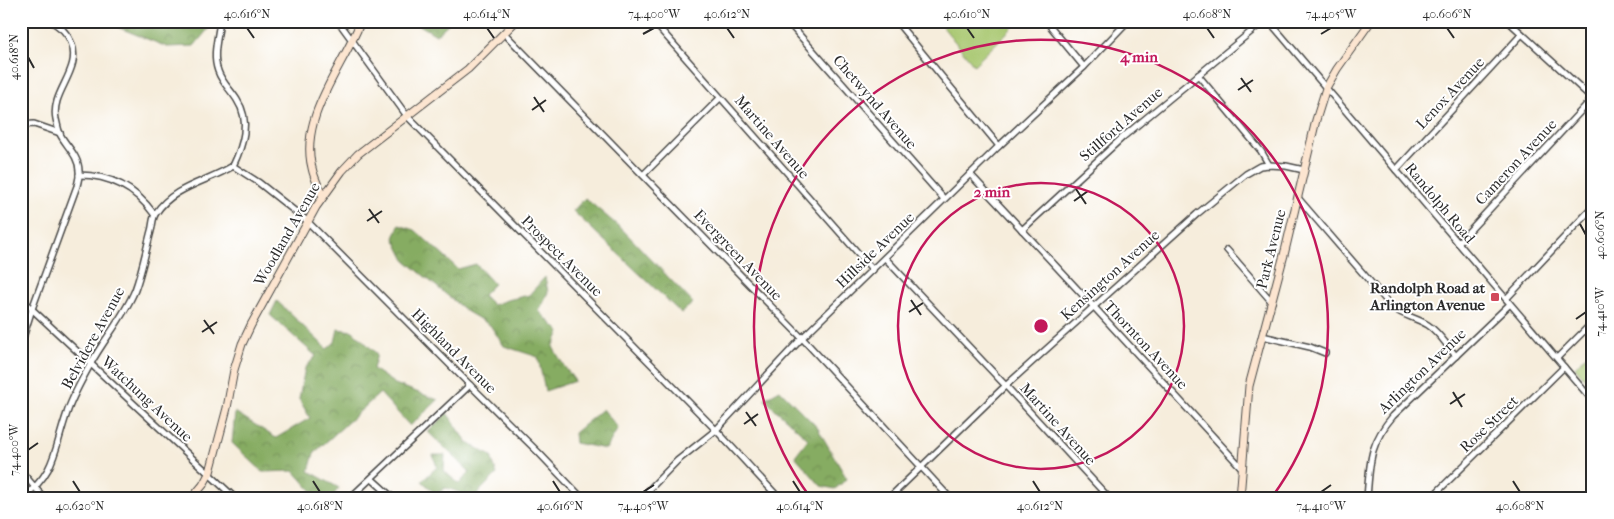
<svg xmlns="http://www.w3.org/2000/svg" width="1614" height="519" viewBox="0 0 1614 519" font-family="'IM FELL French Canon',serif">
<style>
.forest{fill:url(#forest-crowns);stroke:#586c46}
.park{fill:#a8c76f;stroke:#6a794d}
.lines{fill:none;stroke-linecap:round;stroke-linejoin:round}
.street-casing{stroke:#494846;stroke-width:8}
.secondary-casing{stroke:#494846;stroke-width:9}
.street{stroke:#fff;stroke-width:5}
.secondary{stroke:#fce5d0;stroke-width:7}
.ticks{fill:none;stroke:#2b2b2b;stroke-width:2}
.ring{fill:none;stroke:#c2185b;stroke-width:2.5}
.poi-dot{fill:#d1495b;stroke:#fff;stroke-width:2}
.labels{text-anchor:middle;stroke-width:4;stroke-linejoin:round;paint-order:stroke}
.street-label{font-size:15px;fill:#2b2b2b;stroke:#fff}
.poi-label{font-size:15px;font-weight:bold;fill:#2b2b2b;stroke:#fff;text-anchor:end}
.centre{fill:#c2185b;stroke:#fff;stroke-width:2.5}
.ring-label{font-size:15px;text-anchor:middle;font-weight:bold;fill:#c2185b;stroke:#fff;stroke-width:4;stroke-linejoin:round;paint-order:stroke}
.neatline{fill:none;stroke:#2b2b2b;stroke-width:2}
.ticks-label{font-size:12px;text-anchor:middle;fill:#2b2b2b}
</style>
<defs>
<pattern id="forest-crowns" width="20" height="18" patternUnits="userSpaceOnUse" patternTransform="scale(1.25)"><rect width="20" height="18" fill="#86ac62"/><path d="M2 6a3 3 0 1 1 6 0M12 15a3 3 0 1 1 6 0" fill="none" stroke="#6e8c51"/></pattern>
</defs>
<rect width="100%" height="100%" fill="#fff"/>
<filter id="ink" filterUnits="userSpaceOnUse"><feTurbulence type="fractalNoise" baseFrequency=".02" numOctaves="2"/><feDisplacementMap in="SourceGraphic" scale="10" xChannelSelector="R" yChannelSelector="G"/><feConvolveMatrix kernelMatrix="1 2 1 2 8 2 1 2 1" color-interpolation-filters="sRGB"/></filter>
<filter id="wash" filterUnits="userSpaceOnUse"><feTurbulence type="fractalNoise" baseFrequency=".0096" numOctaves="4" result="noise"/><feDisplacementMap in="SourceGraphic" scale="20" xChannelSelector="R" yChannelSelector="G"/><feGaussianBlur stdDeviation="1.12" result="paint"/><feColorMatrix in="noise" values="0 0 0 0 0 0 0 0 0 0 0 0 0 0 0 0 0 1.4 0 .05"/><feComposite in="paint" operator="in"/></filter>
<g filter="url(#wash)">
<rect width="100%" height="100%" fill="#f6eddc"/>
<g class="forest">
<path d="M108 21H214V22L194 46 167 47 110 24Z"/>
<path d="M413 21H451L436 35Z"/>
<path d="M585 198 623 230 693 303 681 313 573 211Z"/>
<path d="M399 225 415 230 458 269 476 264 494 284 483 295 493 305 507 300 529 295 545 277 548 292 539 311 560 332 553 347 564 366 575 381 545 391 538 357 504 346 490 325 466 311 405 260 394 238Z"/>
<path d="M277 301 327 349 335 342 338 329 353 331 377 354 373 369 395 384 438 400 410 426 380 393 314 453 309 471 339 488 331 498H318L294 471 263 472 232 443 235 412 276 438 310 418 299 399 305 368 316 356 270 315Z"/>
<path d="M780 390 817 427 847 479 835 489 821 486 795 456 808 439 764 399Z"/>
<path d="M603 409 618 428 606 449 575 443 574 433Z"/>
<path d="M447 413 468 443 491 456 497 474 473 498H465L459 492 446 488 436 494 422 481 437 467 433 455H445L444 471 459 484 470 472 428 432Z"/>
</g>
<g class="park">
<path d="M938 21H1019L974 65Z"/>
<path d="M1593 348V389L1575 367Z"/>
</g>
</g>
<g filter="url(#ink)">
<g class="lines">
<g class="street-casing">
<g id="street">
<path d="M220 21C218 38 212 55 218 71 222 83 231 90 237 100 251 121 243 145 233 166"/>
<path d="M338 21 407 116 716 430 779 498"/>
<path d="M653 21 873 270"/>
<path d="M787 21 944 199"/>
<path d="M896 21 999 146"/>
<path d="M1046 21 1084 67"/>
<path d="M1269 21 1593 401"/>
<path d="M1508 21 1593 99"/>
<path d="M504 33 802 338 950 498"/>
<path d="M1198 75 1261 151 1269 165"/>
<path d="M21 125 34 124 60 133"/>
<path d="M233 166 258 182 306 220 470 385 539 453 582 498"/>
<path d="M1396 170 1522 34"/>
<path d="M970 174 1094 307 1242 468"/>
<path d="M79 175C111 175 136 189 154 214"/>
<path d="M643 175 720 98"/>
<path d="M1298 198 1392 307C1403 316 1417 318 1428 325 1439 332 1447 346 1456 356"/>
<path d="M1022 230 1123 137 1264 21"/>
<path d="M1458 243 1592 99"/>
<path d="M1227 250 1272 302"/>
<path d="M885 258 1006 386 1109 498"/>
<path d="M21 299 235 498"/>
<path d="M1506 299 1593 207"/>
<path d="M1262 336 1310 347 1325 353"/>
<path d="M21 344 32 309 77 186C78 181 80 176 79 171 79 156 66 146 60 134 58 129 57 123 56 119 50 92 83 70 71 42 67 32 60 26 50 21"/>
<path d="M1557 358 1593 322"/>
<path d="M21 471 44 498"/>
<path d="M372 479 393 498"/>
<path d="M22 498C56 473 54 450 67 413 72 397 82 380 90 365 104 339 124 317 135 290 142 271 146 250 151 231 153 225 152 218 156 213 174 186 207 182 233 166"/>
<path d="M350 498 470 385"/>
<path d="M641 498 677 461 716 430 802 338 999 146 1084 67 1128 21"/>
<path d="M889 498 1002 389 1197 214 1246 174 1260 166 1269 165 1286 166 1304 170"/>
<path d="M1367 498C1370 462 1369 444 1393 416L1510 304"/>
<path d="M1431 498 1564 367"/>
</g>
</g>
<g class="secondary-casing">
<g id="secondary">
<path d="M323 197C319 187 314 178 312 168 299 117 343 67 361 21"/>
<path d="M192 498 203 485 210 472 227 408 234 370 242 344 251 325 316 207 342 171 358 154 468 69 516 21"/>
<path d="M1240 498 1249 386 1285 251 1316 120 1326 88 1337 69 1371 21"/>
</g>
</g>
<use href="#street" class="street"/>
<use href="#secondary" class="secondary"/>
</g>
</g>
<path class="ticks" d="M247 28 254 38M487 28 494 38M727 28 734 38M967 28 974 38M1207 28 1214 38M1447 28 1454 38M643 34 654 28M1321 34 1331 28M28 57 34 68M1241 78 1251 92M1238 90 1253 80M534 97 544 112M532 110 546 100M1076 189 1086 204M1074 201 1088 191M369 209 379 223M367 221 382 211M1580 224 1586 235M911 300 921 315M909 312 923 303M1576 319 1586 312M204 320 214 334M202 332 217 322M1453 392 1462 407M1450 404 1465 394M746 412 756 426M744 424 758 414M28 450 38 443M73 481 80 492M313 481 320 492M553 481 560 492M793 481 800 492M1033 481 1040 492M1513 481 1520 492M643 492 654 485M1321 492 1331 485"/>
<g class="ring">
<circle cx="1041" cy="326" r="143"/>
<path d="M810 497A287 287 0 1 1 1272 497"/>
</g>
<rect class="poi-dot" x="1490" y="292" width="10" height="10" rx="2.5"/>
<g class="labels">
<g class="street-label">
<text transform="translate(1450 93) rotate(-47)" y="5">Lenox Avenue</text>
<text transform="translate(875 102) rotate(49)" y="5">Chetwynd Avenue</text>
<text transform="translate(1121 124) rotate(-41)" y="5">Stillford Avenue</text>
<text transform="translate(772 137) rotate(49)" y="5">Martine Avenue</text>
<text transform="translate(1516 162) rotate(-47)" y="5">Cameron Avenue</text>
<text transform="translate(1440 203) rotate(50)" y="5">Randolph Road</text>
<text transform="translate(287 234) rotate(-60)" y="5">Woodland Avenue</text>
<text transform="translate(1271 249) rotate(-76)" y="5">Park Avenue</text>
<text transform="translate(875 250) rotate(-44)" y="5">Hillside Avenue</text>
<text transform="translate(738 255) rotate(46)" y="5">Evergreen Avenue</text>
<text transform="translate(562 256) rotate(45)" y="5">Prospect Avenue</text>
<text transform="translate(1110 275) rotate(-42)" y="5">Kensington Avenue</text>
<text transform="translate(93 338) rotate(-61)" y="5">Belvidere Avenue</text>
<text transform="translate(1146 345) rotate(47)" y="5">Thornton Avenue</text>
<text transform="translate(454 351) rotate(45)" y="5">Highland Avenue</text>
<text transform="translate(1422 371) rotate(-44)" y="5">Arlington Avenue</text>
<text transform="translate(147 399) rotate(43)" y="5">Watchung Avenue</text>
<text transform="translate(1058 424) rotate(48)" y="5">Martine Avenue</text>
<text transform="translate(1489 424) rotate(-44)" y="5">Rose Street</text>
</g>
<g class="poi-label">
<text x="1485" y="293">Randolph Road at<tspan x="1485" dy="17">Arlington Avenue</tspan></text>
</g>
</g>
<circle cx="1041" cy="326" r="8" class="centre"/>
<g class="ring-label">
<text x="1139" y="62">4 min</text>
<text x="992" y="197">2 min</text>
</g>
<rect width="1614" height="519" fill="none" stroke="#fff" stroke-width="55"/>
<rect x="28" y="28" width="1558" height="464" class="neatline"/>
<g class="ticks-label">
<text x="247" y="18">40.616°N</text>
<text x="487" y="18">40.614°N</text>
<text x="654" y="18">74.400°W</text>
<text x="727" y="18">40.612°N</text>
<text x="967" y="18">40.610°N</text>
<text x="1207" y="18">40.608°N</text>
<text x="1331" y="18">74.405°W</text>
<text x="1447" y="18">40.606°N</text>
<text transform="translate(14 57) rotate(-90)" y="4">40.618°N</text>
<text transform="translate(1600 235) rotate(-90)" y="4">40.606°N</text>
<text transform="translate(1600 312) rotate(-90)" y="4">74.410°W</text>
<text transform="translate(14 450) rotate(-90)" y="4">74.400°W</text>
<text x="80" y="510">40.620°N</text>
<text x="320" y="510">40.618°N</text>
<text x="560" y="510">40.616°N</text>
<text x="643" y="510">74.405°W</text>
<text x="800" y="510">40.614°N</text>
<text x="1040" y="510">40.612°N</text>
<text x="1321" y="510">74.410°W</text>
<text x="1520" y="510">40.608°N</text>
</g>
</svg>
